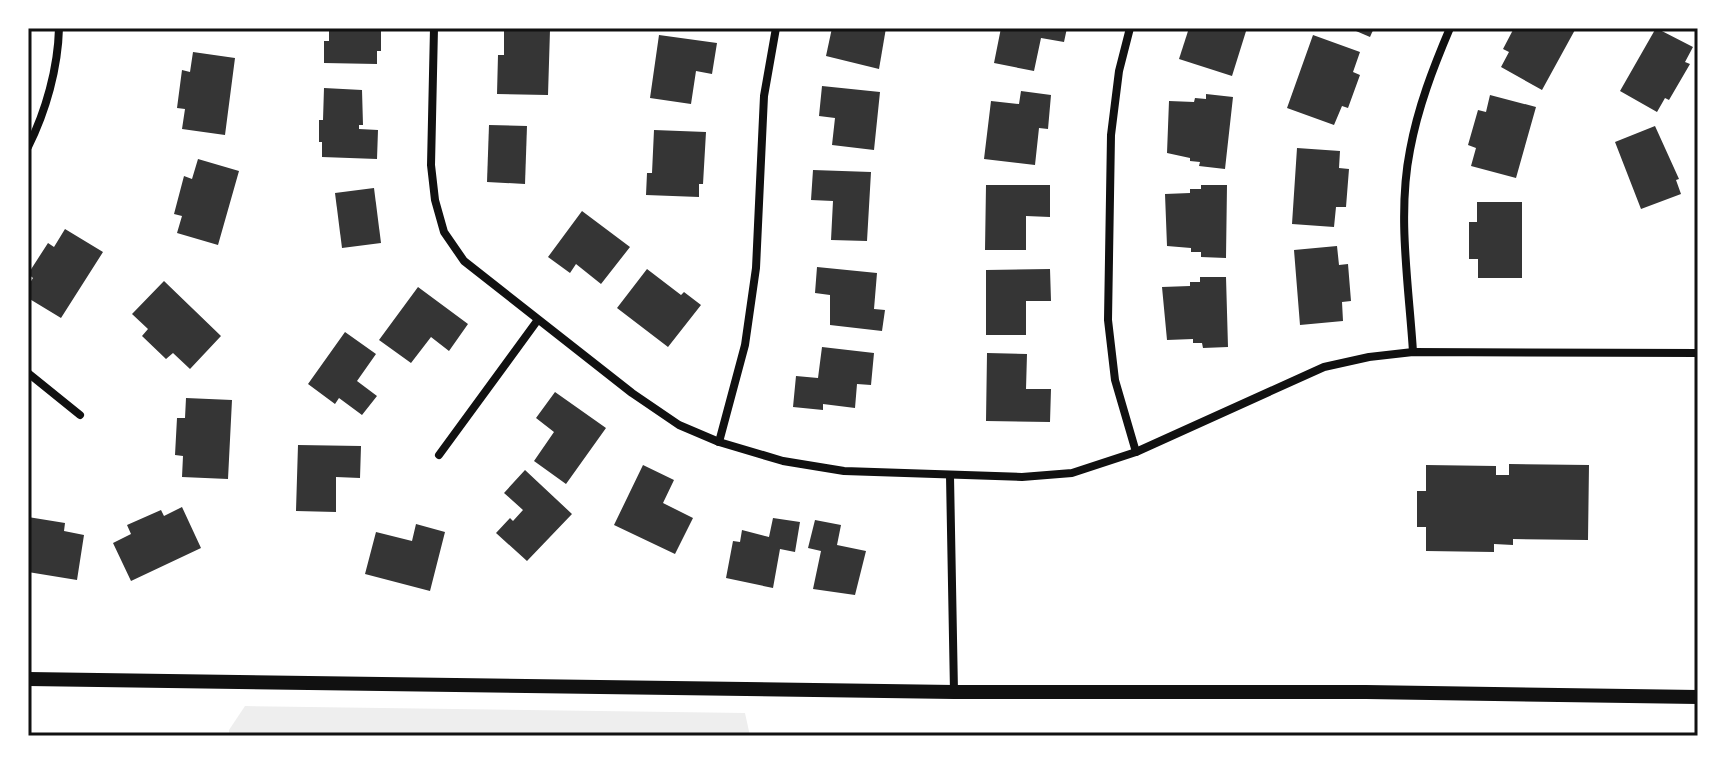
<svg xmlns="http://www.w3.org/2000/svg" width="1726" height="764" viewBox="0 0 1726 764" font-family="'Nunito Sans',sans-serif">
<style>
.green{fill:#eee}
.building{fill:#353535}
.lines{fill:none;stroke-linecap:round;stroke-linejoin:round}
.minor{stroke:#111;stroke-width:8}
.tertiary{stroke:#111;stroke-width:14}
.neatline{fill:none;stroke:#111;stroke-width:3}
</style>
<rect width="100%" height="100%" fill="#fff"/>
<path class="green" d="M245 706 745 713 750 736H229V730Z"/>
<g class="building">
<path d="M329 28H381V51H377V64L324 63V41H329Z"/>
<path d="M832 28H886L879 69 826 56Z"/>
<path d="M1001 28H1067L1064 42 1041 38 1034 71 994 63Z"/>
<path d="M1189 28H1247L1232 76 1179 59Z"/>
<path d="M1349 28H1374L1370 37Z"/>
<path d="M1514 28H1576L1542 90 1501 67 1509 52 1503 49Z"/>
<path d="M1656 28 1693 47 1685 62 1690 64 1669 100 1665 98 1657 112 1620 91Z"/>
<path d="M504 29 550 30 548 95 497 94 498 55H504Z"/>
<path d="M659 35 717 43 712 74 696 71 691 104 650 98Z"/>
<path d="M1313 35 1360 52 1353 72 1360 75 1348 108 1342 106 1334 125 1287 108Z"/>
<path d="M193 52 235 58 225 135 182 129 185 109 177 108 182 70 190 72Z"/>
<path d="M822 86 880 92 874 150 832 145 835 118 819 116Z"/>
<path d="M324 88 362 90 363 125H359V129L378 130 377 159 322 157V142H319V120H323Z"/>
<path d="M1021 91 1051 95 1048 129 1039 128 1035 165 984 159 991 101 1019 104Z"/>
<path d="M1206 94 1233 97 1225 169 1199 166 1200 162 1190 161V158L1167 153 1169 101 1194 102 1195 98 1206 99Z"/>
<path d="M1490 95 1536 107 1516 178 1471 166 1476 148 1468 145 1478 110 1486 112Z"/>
<path d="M489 125 527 126 525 184 487 182Z"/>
<path d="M1655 126 1679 179 1676 180 1681 194 1641 209 1615 142Z"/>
<path d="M654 130 706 132 703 184H699V197L646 195 647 173H652Z"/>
<path d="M1297 148 1340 151 1339 168 1349 169 1346 207H1336L1334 227 1292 224Z"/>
<path d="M198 159 239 171 218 245 177 233 182 216 174 214 184 176 192 179Z"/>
<path d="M813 170 871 172 867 241 831 240 833 201 811 200Z"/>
<path d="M986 185H1050V217L1026 216V250H985Z"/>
<path d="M1201 185H1227L1226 258 1201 257V252H1191V248L1167 246 1165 194 1190 193V189H1201Z"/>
<path d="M374 188 381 243 342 248 335 193Z"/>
<path d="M1477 202H1522V278H1478V259H1469V222H1477Z"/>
<path d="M582 211 630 247 601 284 576 264 570 273 548 257Z"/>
<path d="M65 229 103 252 61 318 28 298V286L33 278 28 274 48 243 54 247Z"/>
<path d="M1337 246 1339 265 1348 264 1351 301 1342 302 1343 321 1300 325 1294 250Z"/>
<path d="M817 267 877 273 874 309 885 310 882 331 830 325V295L815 293Z"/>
<path d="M647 269 681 295 684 292 701 305 668 347 617 308Z"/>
<path d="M1050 269 1051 301H1026V335H986V270Z"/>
<path d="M1200 277H1226L1228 347 1203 348 1202 343H1193V339L1167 340 1162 287 1190 286V282H1200Z"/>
<path d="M164 281 221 336 190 369 173 353 166 359 142 336 148 329 132 314Z"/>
<path d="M418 287 468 324 449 351 431 337 411 363 379 340Z"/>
<path d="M345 332 376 354 357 381 377 396 362 415 339 398 335 404 308 384Z"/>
<path d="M822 347 874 353 871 385 857 384 855 408 823 404V410L793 407 796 376 818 378Z"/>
<path d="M987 353 1027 354 1026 389H1051L1050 422 986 421Z"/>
<path d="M555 392 606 428 566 484 534 461 554 432 536 418Z"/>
<path d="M186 398 232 400 228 479 182 477 183 456 175 455 177 418H185Z"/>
<path d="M298 445 361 446 360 478 336 477V512L296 511Z"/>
<path d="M1509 464 1589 465 1588 540 1513 539V545L1494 544V552L1426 551V527H1417V491H1426V465L1496 466V475H1509Z"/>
<path d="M643 465 674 480 663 503 693 518 675 554 614 525Z"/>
<path d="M525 470 572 514 527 561 496 533 510 518 513 521 523 510 504 493Z"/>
<path d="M182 507 201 548 131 581 113 543 131 534 127 525 161 510 164 516Z"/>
<path d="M28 517 65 523 64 531 84 535 77 580 28 572Z"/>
<path d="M773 518 800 522 795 552 780 549 773 588 726 578 733 541 740 542 742 530 769 537Z"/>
<path d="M815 520 841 525 837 545 866 551 855 595 813 589 821 551 808 548Z"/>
<path d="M416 524 445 532 430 591 365 574 376 532 412 541Z"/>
</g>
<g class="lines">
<g class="minor">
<path d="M434 28 431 165 435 200 444 232 464 261 632 393 679 425 719 442 783 461 844 471 1022 477 1072 473 1136 452 1324 367 1369 357 1413 352 1698 353"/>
<path d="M1130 28 1119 71 1111 135 1108 320 1115 380 1136 452"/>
<path d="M28 147C46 111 58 68 59 28"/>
<path d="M1413 352C1409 287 1397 215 1410 150 1418 107 1433 68 1450 28"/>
<path d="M28 373 80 415"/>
<path d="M719 442 745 345 756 268 764 96 776 28"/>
<path d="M439 455 537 321"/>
<path d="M950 476 954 692"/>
</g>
<path class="tertiary" d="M28 679 954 692H1366L1698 697"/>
</g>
<rect width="1726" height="764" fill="none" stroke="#ffffff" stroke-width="60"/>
<rect x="30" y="30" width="1666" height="704" class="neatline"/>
</svg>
